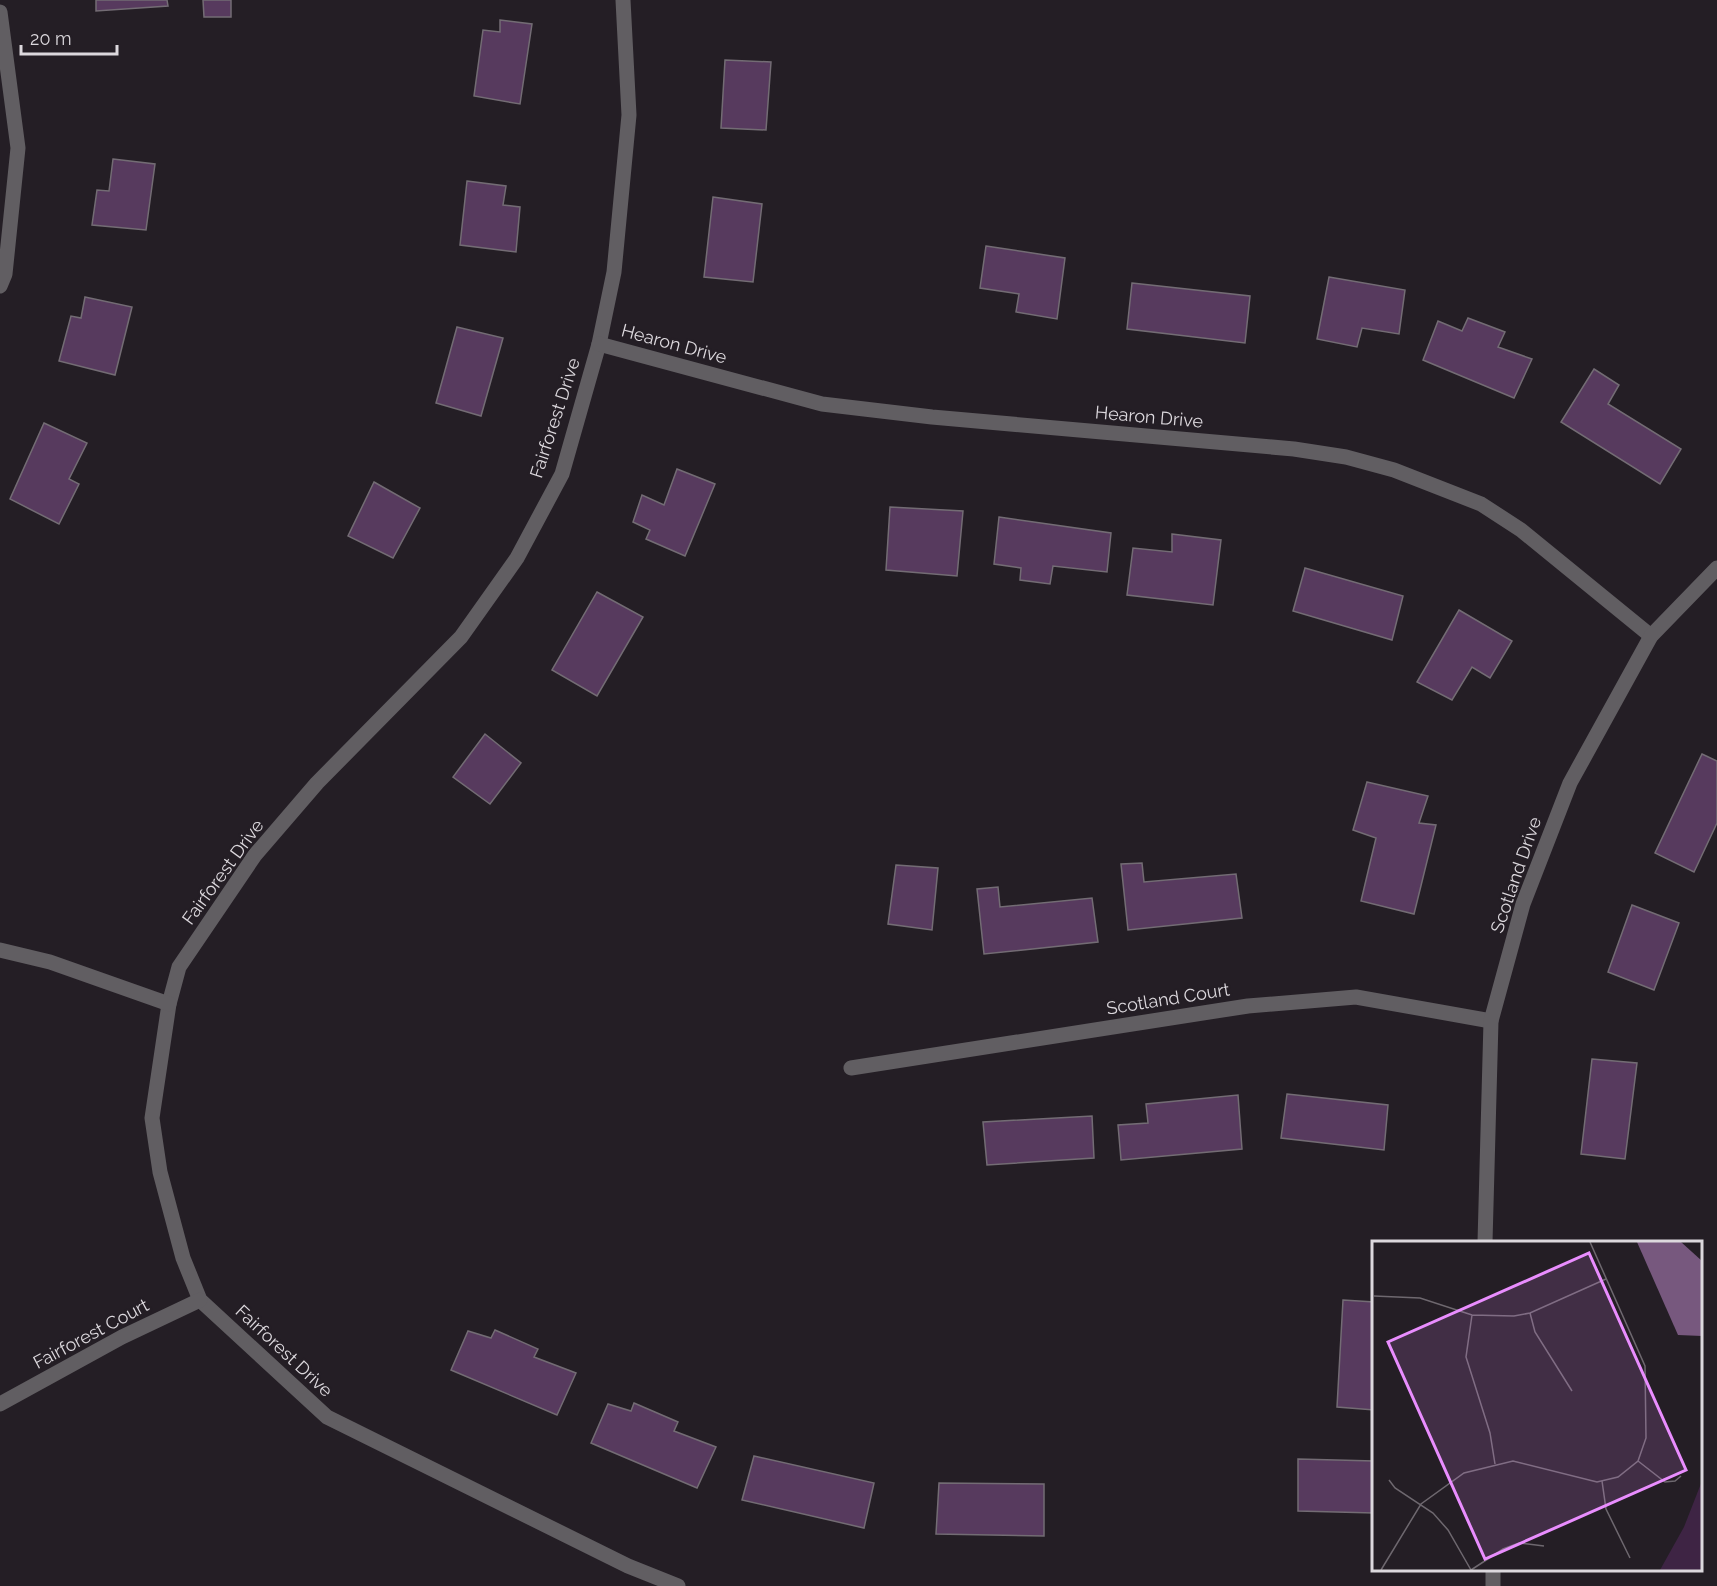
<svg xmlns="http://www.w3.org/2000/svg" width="1717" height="1586" viewBox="0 0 1717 1586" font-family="Raleway,sans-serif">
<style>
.building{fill:#573a5e;stroke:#736c74;stroke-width:1.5}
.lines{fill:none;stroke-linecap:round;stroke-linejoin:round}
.minor{stroke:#615e62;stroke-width:15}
.labels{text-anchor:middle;stroke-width:4.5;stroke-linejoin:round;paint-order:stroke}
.street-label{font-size:18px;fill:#dcd8dd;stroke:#241e25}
.inset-road{fill:none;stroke:#6e686f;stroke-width:1.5}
.view{fill:#e98dfe;fill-opacity:0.15;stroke:#e98dfe;stroke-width:3}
.inset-edge{fill:none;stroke:#dcd8dd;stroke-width:3}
</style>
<rect width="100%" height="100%" fill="#241e25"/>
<g class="building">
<path d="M96 0H167L168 6 96 11Z"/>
<path d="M203 0H231V17H204Z"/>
<path d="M500 20 532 24 520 104 474 96 483 30 500 32Z"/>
<path d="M725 60 771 62 766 130 721 128Z"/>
<path d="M113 159 155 164 146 230 92 225 97 190 109 191Z"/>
<path d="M467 181 506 186 503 205 520 207 516 252 460 245Z"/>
<path d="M713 197 762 204 753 282 704 277Z"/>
<path d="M986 246 1065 258 1057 319 1016 312 1019 294 980 288Z"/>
<path d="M1329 277 1405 290 1399 334 1362 328 1357 347 1317 339Z"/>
<path d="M1132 283 1250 296 1245 343 1127 329Z"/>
<path d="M85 297 132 307 115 375 59 361 71 316 81 318Z"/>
<path d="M1468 318 1505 332 1498 347 1532 359 1514 398 1423 360 1438 321 1462 331Z"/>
<path d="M457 327 503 338 481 416 436 403Z"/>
<path d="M1594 369 1619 385 1608 404 1681 449 1660 484 1561 422Z"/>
<path d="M44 423 87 443 69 479 79 484 59 524 10 499Z"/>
<path d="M677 469 715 484 685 556 646 539 650 530 633 522 642 495 664 505Z"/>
<path d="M374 482 420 508 393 558 348 536Z"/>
<path d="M890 507 963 511 957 576 886 570Z"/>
<path d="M999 517 1111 533 1107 572 1053 566 1050 584 1020 580 1021 568 994 564Z"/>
<path d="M1172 534 1221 540 1213 605 1127 595 1133 548 1172 552Z"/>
<path d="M1305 568 1403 596 1392 640 1293 611Z"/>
<path d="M597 592 643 617 597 696 552 670Z"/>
<path d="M1459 610 1512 641 1490 678 1472 667 1452 700 1417 682Z"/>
<path d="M485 734 521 763 490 804 453 777Z"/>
<path d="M1702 754 1717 761V823L1694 872 1655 853Z"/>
<path d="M1367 782 1428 796 1419 823 1436 825 1414 914 1361 901 1376 838 1353 830Z"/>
<path d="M1142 863 1144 882 1236 874 1242 918 1128 930 1121 864Z"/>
<path d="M896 865 938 868 932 930 888 924Z"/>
<path d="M998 887 1000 907 1092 898 1098 942 984 954 977 889Z"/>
<path d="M1632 905 1679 923 1654 990 1608 972Z"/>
<path d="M1592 1059 1637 1063 1625 1159 1581 1154Z"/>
<path d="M1287 1094 1388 1105 1384 1150 1281 1138Z"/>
<path d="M1238 1095 1242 1149 1121 1160 1118 1125 1148 1123 1146 1104Z"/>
<path d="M1092 1116 1094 1158 987 1165 983 1122Z"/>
<path d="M1343 1300 1374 1302V1410L1337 1407Z"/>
<path d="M495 1330 538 1349 534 1357 576 1373 557 1415 451 1370 468 1331 491 1338Z"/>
<path d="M634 1403 678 1422 674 1431 716 1447 697 1488 591 1443 608 1404 631 1411Z"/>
<path d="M754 1456 874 1483 864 1528 742 1500Z"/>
<path d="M1298 1459 1374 1461V1513L1298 1511Z"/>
<path d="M939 1483 1044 1484V1536L936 1534Z"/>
</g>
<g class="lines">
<g class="minor">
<path d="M623 0 629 115 614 272 599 344 562 474 517 558 461 637 317 783 255 855 179 967 169 1004 152 1118 160 1172 183 1258 200 1300 327 1417 628 1566 678 1586"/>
<path d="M0 12 18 148 5 274 0 286"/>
<path d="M599 344 822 404 932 417 1294 449 1346 457 1394 470 1481 504 1521 530 1651 636"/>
<path d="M0 950 50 962 169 1004"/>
<path d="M851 1068 1248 1006 1356 997 1491 1021"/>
<path d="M1485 1242 1491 1021 1523 904 1570 783 1651 636 1717 568"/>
<path d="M0 1404 122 1337 200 1300"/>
<path d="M1493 1570V1586"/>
</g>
</g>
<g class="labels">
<g class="street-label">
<text transform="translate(674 344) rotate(15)" y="6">Hearon Drive</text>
<text transform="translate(1149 417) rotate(5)" y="6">Hearon Drive</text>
<text transform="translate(555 418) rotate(-72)" y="6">Fairforest Drive</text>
<text transform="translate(223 872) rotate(-54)" y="6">Fairforest Drive</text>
<text transform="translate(1516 875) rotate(-71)" y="6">Scotland Drive</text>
<text transform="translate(1168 999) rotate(-9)" y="6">Scotland Court</text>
<text transform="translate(91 1334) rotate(-28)" y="6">Fairforest Court</text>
<text transform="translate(284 1351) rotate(43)" y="6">Fairforest Drive</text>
</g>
</g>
<g transform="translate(1372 1241)">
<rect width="330" height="330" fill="#241e25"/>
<path d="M330 240V329H288L312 286Z" fill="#3e2444"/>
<path d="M265 1H309L330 20V95L306 94Z" fill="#77587e"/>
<path class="inset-road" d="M0 43V84M2 55 48 57 100 74 142 75 158 72 234 38M158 72 163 91 200 150M100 74 94 116 118 192 123 223M266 220 293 241 303 240 309 235M17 239 23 247 61 272 76 289 99 329M230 240 234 268 258 317M9 329 49 263 92 232 141 220 225 241 246 236 266 220 274 197 273 125 218 1M99 329 131 308 147 302 172 305"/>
<path class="view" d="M217 12 314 229 113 318 16 101Z"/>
<rect width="330" height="330" class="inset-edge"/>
</g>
<path d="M21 45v9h96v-9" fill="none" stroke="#dcd8dd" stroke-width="3"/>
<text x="30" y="45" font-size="18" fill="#dcd8dd" stroke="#241e25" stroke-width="4.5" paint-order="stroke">20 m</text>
</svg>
